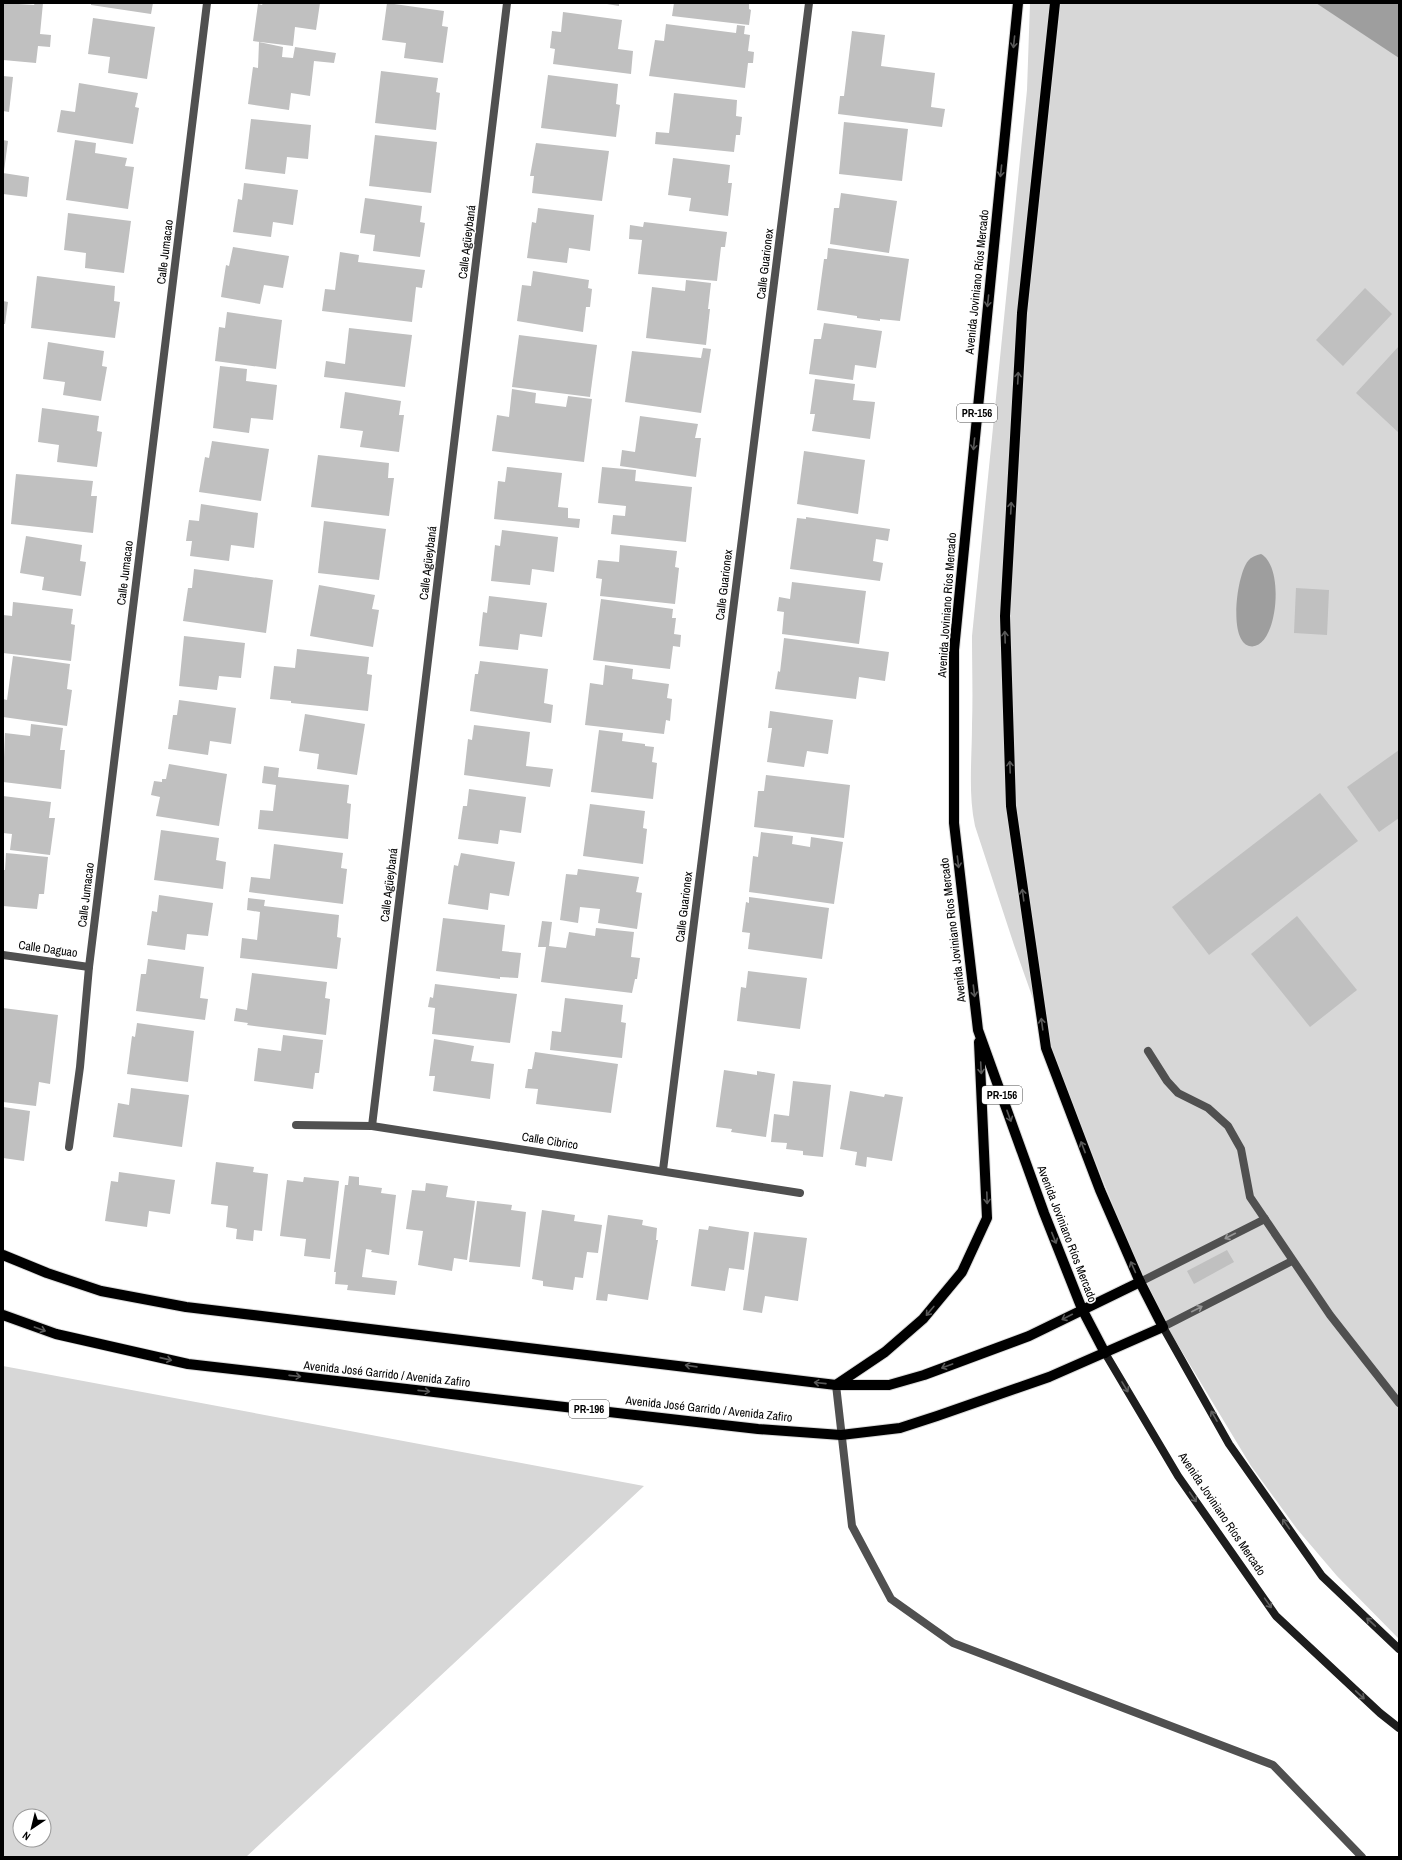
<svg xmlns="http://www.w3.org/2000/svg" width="1402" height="1860" viewBox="0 0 1402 1860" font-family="'Archivo Narrow',sans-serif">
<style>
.green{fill:#d7d7d7;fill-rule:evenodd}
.water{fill:#9e9e9e}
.building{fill:#c0c0c0}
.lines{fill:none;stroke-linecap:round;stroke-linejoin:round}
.primary-casing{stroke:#dbdbdb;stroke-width:12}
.service{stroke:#505050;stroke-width:8}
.minor{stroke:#505050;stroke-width:8}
.secondary{stroke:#1d1d1d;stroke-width:8}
.primary{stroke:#000;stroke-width:10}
.oneway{stroke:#595959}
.oneway2{stroke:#969696}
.oneway3{stroke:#616161}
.labels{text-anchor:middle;stroke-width:3;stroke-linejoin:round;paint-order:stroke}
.shield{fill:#fff;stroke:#4c4c4c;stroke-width:1}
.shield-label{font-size:11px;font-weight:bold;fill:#000}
.street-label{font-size:12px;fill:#000;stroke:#fff}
</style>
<rect width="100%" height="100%" fill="#fff"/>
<g class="green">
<path d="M1030 3H1399V1639L1337 1576 1297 1529 1251 1466 1140 1282 1122 1228 1055 1061 1014 945 975 826C968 793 972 758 972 725 973 695 972 666 972 636L1027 90Z"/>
<path d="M3 1366 644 1486 246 1857H3ZM20 1816H44V1840H20Z"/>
</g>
<g class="water">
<path d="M1316 3H1399V58Z"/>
<path d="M1261 554C1286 567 1277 653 1249 646 1228 640 1237 574 1248 561 1251 557 1256 555 1261 554Z"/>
</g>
<g class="building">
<path d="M3 3 34 5 35 3H43L40 34 51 35 50 47 38 46 36 63 3 60Z"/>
<path d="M91 3H153L151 14 91 5Z"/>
<path d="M263 3H320L316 30 295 27 293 46 253 41 258 4 262 5Z"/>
<path d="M387 3 444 11 442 26 448 27 443 63 404 58 406 43 382 40Z"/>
<path d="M601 3H619V6Z"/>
<path d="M674 3H749V9L751 10 749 25 672 16Z"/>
<path d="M563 12 622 20 618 49 633 51 631 74 553 64 555 49 550 48 552 31 561 32Z"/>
<path d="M93 18 155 27 147 79 108 73 110 57 88 54Z"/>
<path d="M666 24 736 33 737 25 745 26 744 34 750 35 748 51 754 52 753 63H748L745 88 649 76 655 40 664 41Z"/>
<path d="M852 31 885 35 881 66 935 73 931 107 945 109 942 127 838 114 840 96H844Z"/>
<path d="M259 42 283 47 282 57 293 58 295 47 336 53 334 63 314 61 310 96 291 93 289 110 248 104 253 67 258 68Z"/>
<path d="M381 71 438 78 436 92 440 93 436 130 375 123Z"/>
<path d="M548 75 618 84 616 104 620 105 616 137 541 128Z"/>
<path d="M3 76 13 77 9 112 3 111Z"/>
<path d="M79 83 138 93 135 107 139 108 133 144 57 132 61 110 75 112Z"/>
<path d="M674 93 737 100 736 116 742 117 740 135H736L734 152 655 144 656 132 669 133Z"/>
<path d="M251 119 311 125 308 159 287 157 285 174 245 169Z"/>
<path d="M844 122 908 129 902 181 839 174Z"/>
<path d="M375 135 437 142 431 193 369 186Z"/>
<path d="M3 140 8 141 4 171H3Z"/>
<path d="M75 140 96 143 95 153 127 158 125 166 134 167 128 209 66 200Z"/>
<path d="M536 143 609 151 602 201 532 193 534 176H530Z"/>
<path d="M673 158 730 165 728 183H732L728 216 689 211 691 198 668 195Z"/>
<path d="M3 173 29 177 27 197 3 194Z"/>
<path d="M244 183 298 190 293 225 273 222 271 237 233 232 238 199 242 200Z"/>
<path d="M841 193 897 201 889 253 830 244 834 208H839Z"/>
<path d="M365 198 422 206 420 222 425 223 420 257 373 251 375 235 360 233Z"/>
<path d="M538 208 594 215 590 251 569 248 567 263 527 258 532 222 536 223Z"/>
<path d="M68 213 131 221 124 273 85 268 86 253 64 250Z"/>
<path d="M644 222 727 232 725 247H721L717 281 638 274 642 240 629 239 630 225 643 227Z"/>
<path d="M233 247 289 256 283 288 264 285 260 304 221 297 226 265 229 266Z"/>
<path d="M828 248 909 259 900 321 880 319V321L857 318V316L817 310 824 259H827Z"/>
<path d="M340 252 359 255 358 262 425 270 422 288 416 287 412 322 322 311 325 289 335 290Z"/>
<path d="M533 271 589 280 588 288 592 289 590 307H586L583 332 517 321 522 285 531 286Z"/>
<path d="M37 276 115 286 114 301 120 302 115 338 31 328Z"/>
<path d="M686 280 711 283 708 309H710L706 345 646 338 652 287 685 291Z"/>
<path d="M1365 288 1392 314 1343 366 1316 340Z"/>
<path d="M3 301 8 302 5 324H3Z"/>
<path d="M227 312 282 320 276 369 215 361 219 327 225 328Z"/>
<path d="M824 323 882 331 876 368 855 365 853 380 809 374 814 339H821Z"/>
<path d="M349 328 412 335 405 387 324 377 326 361 345 364Z"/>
<path d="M519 335 597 345 590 397 512 387Z"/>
<path d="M48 342 104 351 102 366 107 367 101 401 63 395 65 382 43 379Z"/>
<path d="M1399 346V433L1356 393Z"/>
<path d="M703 348 711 349 701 413 625 402 632 351 701 358Z"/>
<path d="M220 366 247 369 246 381 277 385 273 420 251 418 249 433 213 428Z"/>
<path d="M815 379 855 384 853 400 875 402 870 439 812 431 815 414H810Z"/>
<path d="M512 389 536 393 535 403 566 407 568 396 592 399 584 462 492 451 497 415 509 417Z"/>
<path d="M345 392 401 401 399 415H404L399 452 360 447 363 431 340 428Z"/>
<path d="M42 408 99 416 97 431 102 432 97 467 57 462 59 445 38 442Z"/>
<path d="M640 416 698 424 695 438H701L696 477 620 466 622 450 635 452Z"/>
<path d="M212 441 269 449 261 501 199 492 205 457 209 458Z"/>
<path d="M804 451 865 460 858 514 797 504Z"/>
<path d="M318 455 389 463 388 478H394L389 516 311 507Z"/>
<path d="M507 467 562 473 558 507 568 508V518L580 519 579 528 494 519 498 481 505 482Z"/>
<path d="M602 467 636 470 635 481 692 487 686 542 611 534 613 515 625 516 626 506 598 503Z"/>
<path d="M16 474 93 481 91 496H97L93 533 11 524Z"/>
<path d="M201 504 258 513 254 548 231 545 229 561 190 556 192 541H186L189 520 199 521Z"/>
<path d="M806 517 890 529 888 541 876 539 873 561 883 563 880 581 790 569 797 518 806 519Z"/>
<path d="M324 521 386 529 379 580 318 573Z"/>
<path d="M502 530 558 537 554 572 532 569 530 585 491 581 495 545 500 546Z"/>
<path d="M26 536 82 545 80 561 86 562 81 596 42 590 44 577 20 573Z"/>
<path d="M620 545 677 551 675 567 679 568 675 604 600 596 602 579 596 578 598 560 619 562Z"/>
<path d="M194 569 273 580 266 633 183 621 188 588H192Z"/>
<path d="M792 582 866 591 859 644 782 634 784 612 777 611 779 597 790 599Z"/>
<path d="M319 585 375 595 372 609 379 610 373 647 310 636Z"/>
<path d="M1296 588 1329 590 1327 635 1294 633Z"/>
<path d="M489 596 547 603 542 637 520 634 518 650 479 646 483 612 487 613Z"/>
<path d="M601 599 673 609 672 618H676L674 634 681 635 680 647 673 646 670 669 593 660Z"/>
<path d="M13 602 73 609 71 624 75 625 71 661 3 653V615L12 616Z"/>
<path d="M184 636 245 643 241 678 219 676 217 690 179 686Z"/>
<path d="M784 638 889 652 885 681 859 677 856 699 775 689 778 671 780 672Z"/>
<path d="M297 649 369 657 367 674 372 675 368 711 291 703V701L270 699 274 666 295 668Z"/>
<path d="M13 656 70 664 67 689 72 690 67 726 3 717V699L7 700Z"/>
<path d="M480 661 548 669 544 703 553 705 551 723 470 711 475 674H478Z"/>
<path d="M605 665 633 669 632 679 669 684 667 698 672 699 670 721 666 720 664 734 585 725 590 683 603 685Z"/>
<path d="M179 700 236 708 231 744 210 741 208 755 168 749 173 715H177Z"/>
<path d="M770 711 833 720 828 754 807 751 804 767 767 762 772 728H768Z"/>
<path d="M305 714 365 724 357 775 317 769 319 754 299 751Z"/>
<path d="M31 724 63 728 60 750H65L61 789 3 782 5 733 30 736Z"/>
<path d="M474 725 530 732 526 766 553 769 550 787 464 775 468 739 472 740Z"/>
<path d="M599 730 623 733 622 741 645 744V746L654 747 652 762 657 763 653 799 591 792Z"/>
<path d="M1399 750V818L1379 832 1347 787Z"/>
<path d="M169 764 227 774 219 826 156 816 160 797 151 795 154 781 162 782V779H166Z"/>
<path d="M264 766 279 768 278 777 349 785 347 803 351 804 348 839 258 829 260 810 273 811 276 785 262 783Z"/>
<path d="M766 775 850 785 844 838 754 827 758 791H764Z"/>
<path d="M469 789 526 797 521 833 500 830 498 844 458 839 463 806H467Z"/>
<path d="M1320 793 1358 841 1209 955 1172 907Z"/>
<path d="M3 796 51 802 49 818H55L50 855 10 850 12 834 3 833Z"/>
<path d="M590 804 645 811 643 828 647 829 643 864 583 856Z"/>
<path d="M161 830 219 838 216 860 226 862 223 889 154 880Z"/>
<path d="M761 832 793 836 792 844 810 847 811 837 843 842 834 904 749 892 753 856 758 857Z"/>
<path d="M274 844 343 853 341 868 347 869 343 904 249 892 251 877 270 879Z"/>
<path d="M6 853 48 857 44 894H39L37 909 3 906V870H5Z"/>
<path d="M461 853 515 862 509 896 490 893 488 910 448 904 454 865 458 866Z"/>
<path d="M578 869 639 877 636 892 642 893 637 929 598 923 600 909 580 907 578 923 560 920 566 874 577 875Z"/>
<path d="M159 895 213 903 208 936 187 934 185 950 147 945 152 911 157 912Z"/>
<path d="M749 897 829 908 822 959 748 949 750 933 742 932 746 902 749 903Z"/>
<path d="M248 898 265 900 264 906 339 915 337 937 341 938 337 969 240 958 242 938 257 940 260 912 247 910Z"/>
<path d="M1297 916 1357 990 1310 1027 1251 954Z"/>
<path d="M443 918 505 925 502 951 521 953 518 978 500 977V979L436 971Z"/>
<path d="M542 921 552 922 549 946 566 948 569 932 595 936 596 928 634 932 631 957 640 958 637 979H635L632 993 541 982 546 947H538Z"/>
<path d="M148 959 204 967 200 998 208 999 205 1020 136 1011 141 974H146Z"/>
<path d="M748 971 807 978 800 1029 737 1021 741 987 746 988Z"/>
<path d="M252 973 327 982 325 998 330 999 326 1035 247 1025 248 1023 234 1021 236 1008 247 1010Z"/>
<path d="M435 984 517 994 510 1043 432 1034 435 1008 428 1007 430 997 433 998Z"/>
<path d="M565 998 623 1005 621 1022 626 1023 622 1058 550 1050 552 1031 561 1032Z"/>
<path d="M3 1008 58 1015 50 1084 39 1082 36 1106 3 1102Z"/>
<path d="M137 1023 194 1031 188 1082 127 1074 132 1036 135 1037Z"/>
<path d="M283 1035 323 1040 319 1073H315L313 1089 254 1081 258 1048 281 1051Z"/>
<path d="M434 1039 474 1046 471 1061 494 1064 490 1099 433 1091 435 1076H429Z"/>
<path d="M535 1052 618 1064 611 1113 536 1104 538 1089 525 1088 528 1069H532Z"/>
<path d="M724 1070 757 1075V1071L775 1074 766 1137 731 1132 732 1129 716 1127Z"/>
<path d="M793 1081 831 1085 823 1157 803 1155V1151L786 1149 787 1143 771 1142 774 1114 789 1116Z"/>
<path d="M131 1088 189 1095 182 1147 113 1137 118 1103 129 1105Z"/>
<path d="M850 1091 884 1097 885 1094 903 1097 892 1161 867 1157 866 1167 855 1165 857 1152 840 1149Z"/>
<path d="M3 1107 30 1111 24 1161 3 1158Z"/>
<path d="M216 1162 254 1167 253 1172 268 1174 262 1231 254 1230 253 1241 236 1239 237 1229 226 1227 228 1206 211 1204Z"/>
<path d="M119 1172 175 1180 170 1214 149 1211 147 1227 105 1221 111 1181 118 1182Z"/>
<path d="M349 1176 359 1177V1185L382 1188 381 1193 396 1195 389 1255 371 1252 372 1250 366 1249 362 1277 397 1281 395 1295 347 1290 348 1285 335 1284 336 1272H334L345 1185H348Z"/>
<path d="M304 1177 339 1181 330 1259 304 1256 306 1239 280 1236 287 1180 303 1182Z"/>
<path d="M426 1183 448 1186 446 1197 475 1201 467 1260 454 1258 452 1271 418 1265 423 1231 406 1229 412 1190 425 1191Z"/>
<path d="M477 1201 512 1205 511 1210 526 1212 520 1267 469 1262Z"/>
<path d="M542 1210 575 1215 574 1221 602 1225 598 1253 587 1252 583 1278 575 1277 573 1290 543 1286V1281L532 1279Z"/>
<path d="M608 1215 643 1220 642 1225 657 1228 656 1240H658L648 1300 608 1294 607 1301 596 1300Z"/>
<path d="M709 1226 749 1232 744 1270 729 1268 725 1291 691 1286 699 1229 708 1230Z"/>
<path d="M754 1232 807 1238 798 1301 765 1296 762 1313 743 1310Z"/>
<path d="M1227 1250 1234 1262 1194 1284 1187 1271Z"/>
</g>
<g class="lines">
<g class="primary-casing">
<g id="primary">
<path d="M1018 3 954 650V823L978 1030 1044 1213 1082 1309 1105 1353"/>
<path d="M3 1255 47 1273 101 1291 186 1307 836 1385H889L924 1375 1029 1336 1140 1282"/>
<path d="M3 1315 56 1334 188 1364 758 1429 841 1435 900 1428 937 1416 1049 1377 1163 1327 1140 1282 1100 1190 1046 1048 1011 806 1005 616 1022 313 1055 3"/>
<path d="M836 1385 885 1352 923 1319 962 1272 987 1218 979 1042"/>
</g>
</g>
<g class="service">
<path d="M1148 1051 1167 1081 1178 1093 1208 1108 1228 1126 1241 1149 1250 1197 1330 1315 1399 1403"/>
<path d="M1140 1282 1265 1219"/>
<path d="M1163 1327 1292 1261"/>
</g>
<g class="minor">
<path d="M3 955 89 967"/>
<path d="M296 1125 372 1126 800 1193"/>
<path d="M372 1126 507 3"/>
<path d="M69 1147 80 1067 89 967 207 3"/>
<path d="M663 1170 809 3"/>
<path d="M836 1385 852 1526 891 1599 953 1643 1273 1765 1362 1857"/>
</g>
<g class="secondary">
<path d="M1163 1327 1229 1444 1322 1576 1399 1649"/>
<path d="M1105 1353 1178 1476 1276 1616 1380 1713 1399 1728"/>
</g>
<use href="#primary" class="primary"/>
</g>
<defs><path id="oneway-shaft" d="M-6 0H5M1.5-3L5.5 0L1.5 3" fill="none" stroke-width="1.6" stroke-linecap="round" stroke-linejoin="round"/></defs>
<g class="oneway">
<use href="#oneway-shaft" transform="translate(1014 42) rotate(96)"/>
<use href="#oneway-shaft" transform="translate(1001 171) rotate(96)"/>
<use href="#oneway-shaft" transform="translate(988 301) rotate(96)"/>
<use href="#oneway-shaft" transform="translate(1018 378) rotate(-87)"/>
<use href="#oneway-shaft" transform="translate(974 444) rotate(96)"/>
<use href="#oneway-shaft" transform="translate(1011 508) rotate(-87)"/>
<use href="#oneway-shaft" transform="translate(1005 637) rotate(-92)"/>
<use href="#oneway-shaft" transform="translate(1010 767) rotate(-92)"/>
<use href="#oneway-shaft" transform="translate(958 862) rotate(83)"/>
<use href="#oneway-shaft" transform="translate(1023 895) rotate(-98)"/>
<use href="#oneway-shaft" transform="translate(974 991) rotate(83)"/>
<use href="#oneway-shaft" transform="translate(1042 1024) rotate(-98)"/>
<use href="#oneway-shaft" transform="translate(981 1068) rotate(87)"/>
<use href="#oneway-shaft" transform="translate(1009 1116) rotate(70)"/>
<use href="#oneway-shaft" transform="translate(1083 1147) rotate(-111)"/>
<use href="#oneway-shaft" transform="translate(987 1198) rotate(88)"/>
<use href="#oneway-shaft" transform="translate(1054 1238) rotate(68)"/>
<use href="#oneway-shaft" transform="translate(1133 1267) rotate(-114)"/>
<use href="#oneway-shaft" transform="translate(930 1311) rotate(130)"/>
<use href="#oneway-shaft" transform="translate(1067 1317) rotate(153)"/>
<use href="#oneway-shaft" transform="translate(40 1329) rotate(20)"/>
<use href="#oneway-shaft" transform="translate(166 1359) rotate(13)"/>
<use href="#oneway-shaft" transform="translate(691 1366) rotate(-172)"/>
<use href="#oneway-shaft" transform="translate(947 1366) rotate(160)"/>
<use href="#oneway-shaft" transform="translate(295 1376) rotate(6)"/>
<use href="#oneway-shaft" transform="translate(820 1383) rotate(-174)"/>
<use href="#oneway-shaft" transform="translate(424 1391) rotate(6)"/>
</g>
<g class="oneway2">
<use href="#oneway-shaft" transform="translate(1230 1236) rotate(153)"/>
<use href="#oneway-shaft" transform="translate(1197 1309) rotate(-27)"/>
</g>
<g class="oneway3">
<use href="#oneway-shaft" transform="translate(1125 1387) rotate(59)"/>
<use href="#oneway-shaft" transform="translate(1214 1416) rotate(-120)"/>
<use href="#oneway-shaft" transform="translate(1193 1497) rotate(55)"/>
<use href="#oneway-shaft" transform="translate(1286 1524) rotate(-125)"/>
<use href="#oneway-shaft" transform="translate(1268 1603) rotate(55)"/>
<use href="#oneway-shaft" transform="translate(1371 1622) rotate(-137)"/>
<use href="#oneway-shaft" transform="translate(1360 1695) rotate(43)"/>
</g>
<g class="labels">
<g class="shield">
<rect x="957" y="404" width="40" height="18" rx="3"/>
<rect x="982" y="1086" width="40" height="18" rx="3"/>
<rect x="569" y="1400" width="40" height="18" rx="3"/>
</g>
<g class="shield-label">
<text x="977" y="417">PR-156</text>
<text x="1002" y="1099">PR-156</text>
<text x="589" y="1413">PR-196</text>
</g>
<g class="street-label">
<text transform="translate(467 242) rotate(-83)" y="4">Calle Agüeybaná</text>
<text transform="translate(165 252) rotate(-83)" y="4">Calle Jumacao</text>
<text transform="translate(765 264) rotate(-83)" y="4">Calle Guarionex</text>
<text transform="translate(977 282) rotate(-84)" y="4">Avenida Joviniano Ríos Mercado</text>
<text transform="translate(428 563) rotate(-83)" y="4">Calle Agüeybaná</text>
<text transform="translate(125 573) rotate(-83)" y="4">Calle Jumacao</text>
<text transform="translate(724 585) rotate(-83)" y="4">Calle Guarionex</text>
<text transform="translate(947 605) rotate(-86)" y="4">Avenida Joviniano Ríos Mercado</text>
<text transform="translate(389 885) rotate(-83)" y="4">Calle Agüeybaná</text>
<text transform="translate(86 895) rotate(-83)" y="4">Calle Jumacao</text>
<text transform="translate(684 907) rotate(-83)" y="4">Calle Guarionex</text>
<text transform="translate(953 930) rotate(-97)" y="4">Avenida Joviniano Ríos Mercado</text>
<text transform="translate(48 949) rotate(8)" y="4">Calle Daguao</text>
<text transform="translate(550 1141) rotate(9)" y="4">Calle Cibrico</text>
<text transform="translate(1067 1234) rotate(69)" y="4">Avenida Joviniano Ríos Mercado</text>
<text transform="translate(387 1374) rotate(6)" y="4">Avenida José Garrido / Avenida Zafiro</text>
<text transform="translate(709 1409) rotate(6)" y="4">Avenida José Garrido / Avenida Zafiro</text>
<text transform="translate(1222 1514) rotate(56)" y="4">Avenida Joviniano Ríos Mercado</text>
</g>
</g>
<rect width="1402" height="1860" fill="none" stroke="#000000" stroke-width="8"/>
<g transform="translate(32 1828) rotate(215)"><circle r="19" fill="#ffffff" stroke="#999999"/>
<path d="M0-3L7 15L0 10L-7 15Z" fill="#000000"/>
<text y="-6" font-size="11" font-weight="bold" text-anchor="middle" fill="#000000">N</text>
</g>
</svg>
